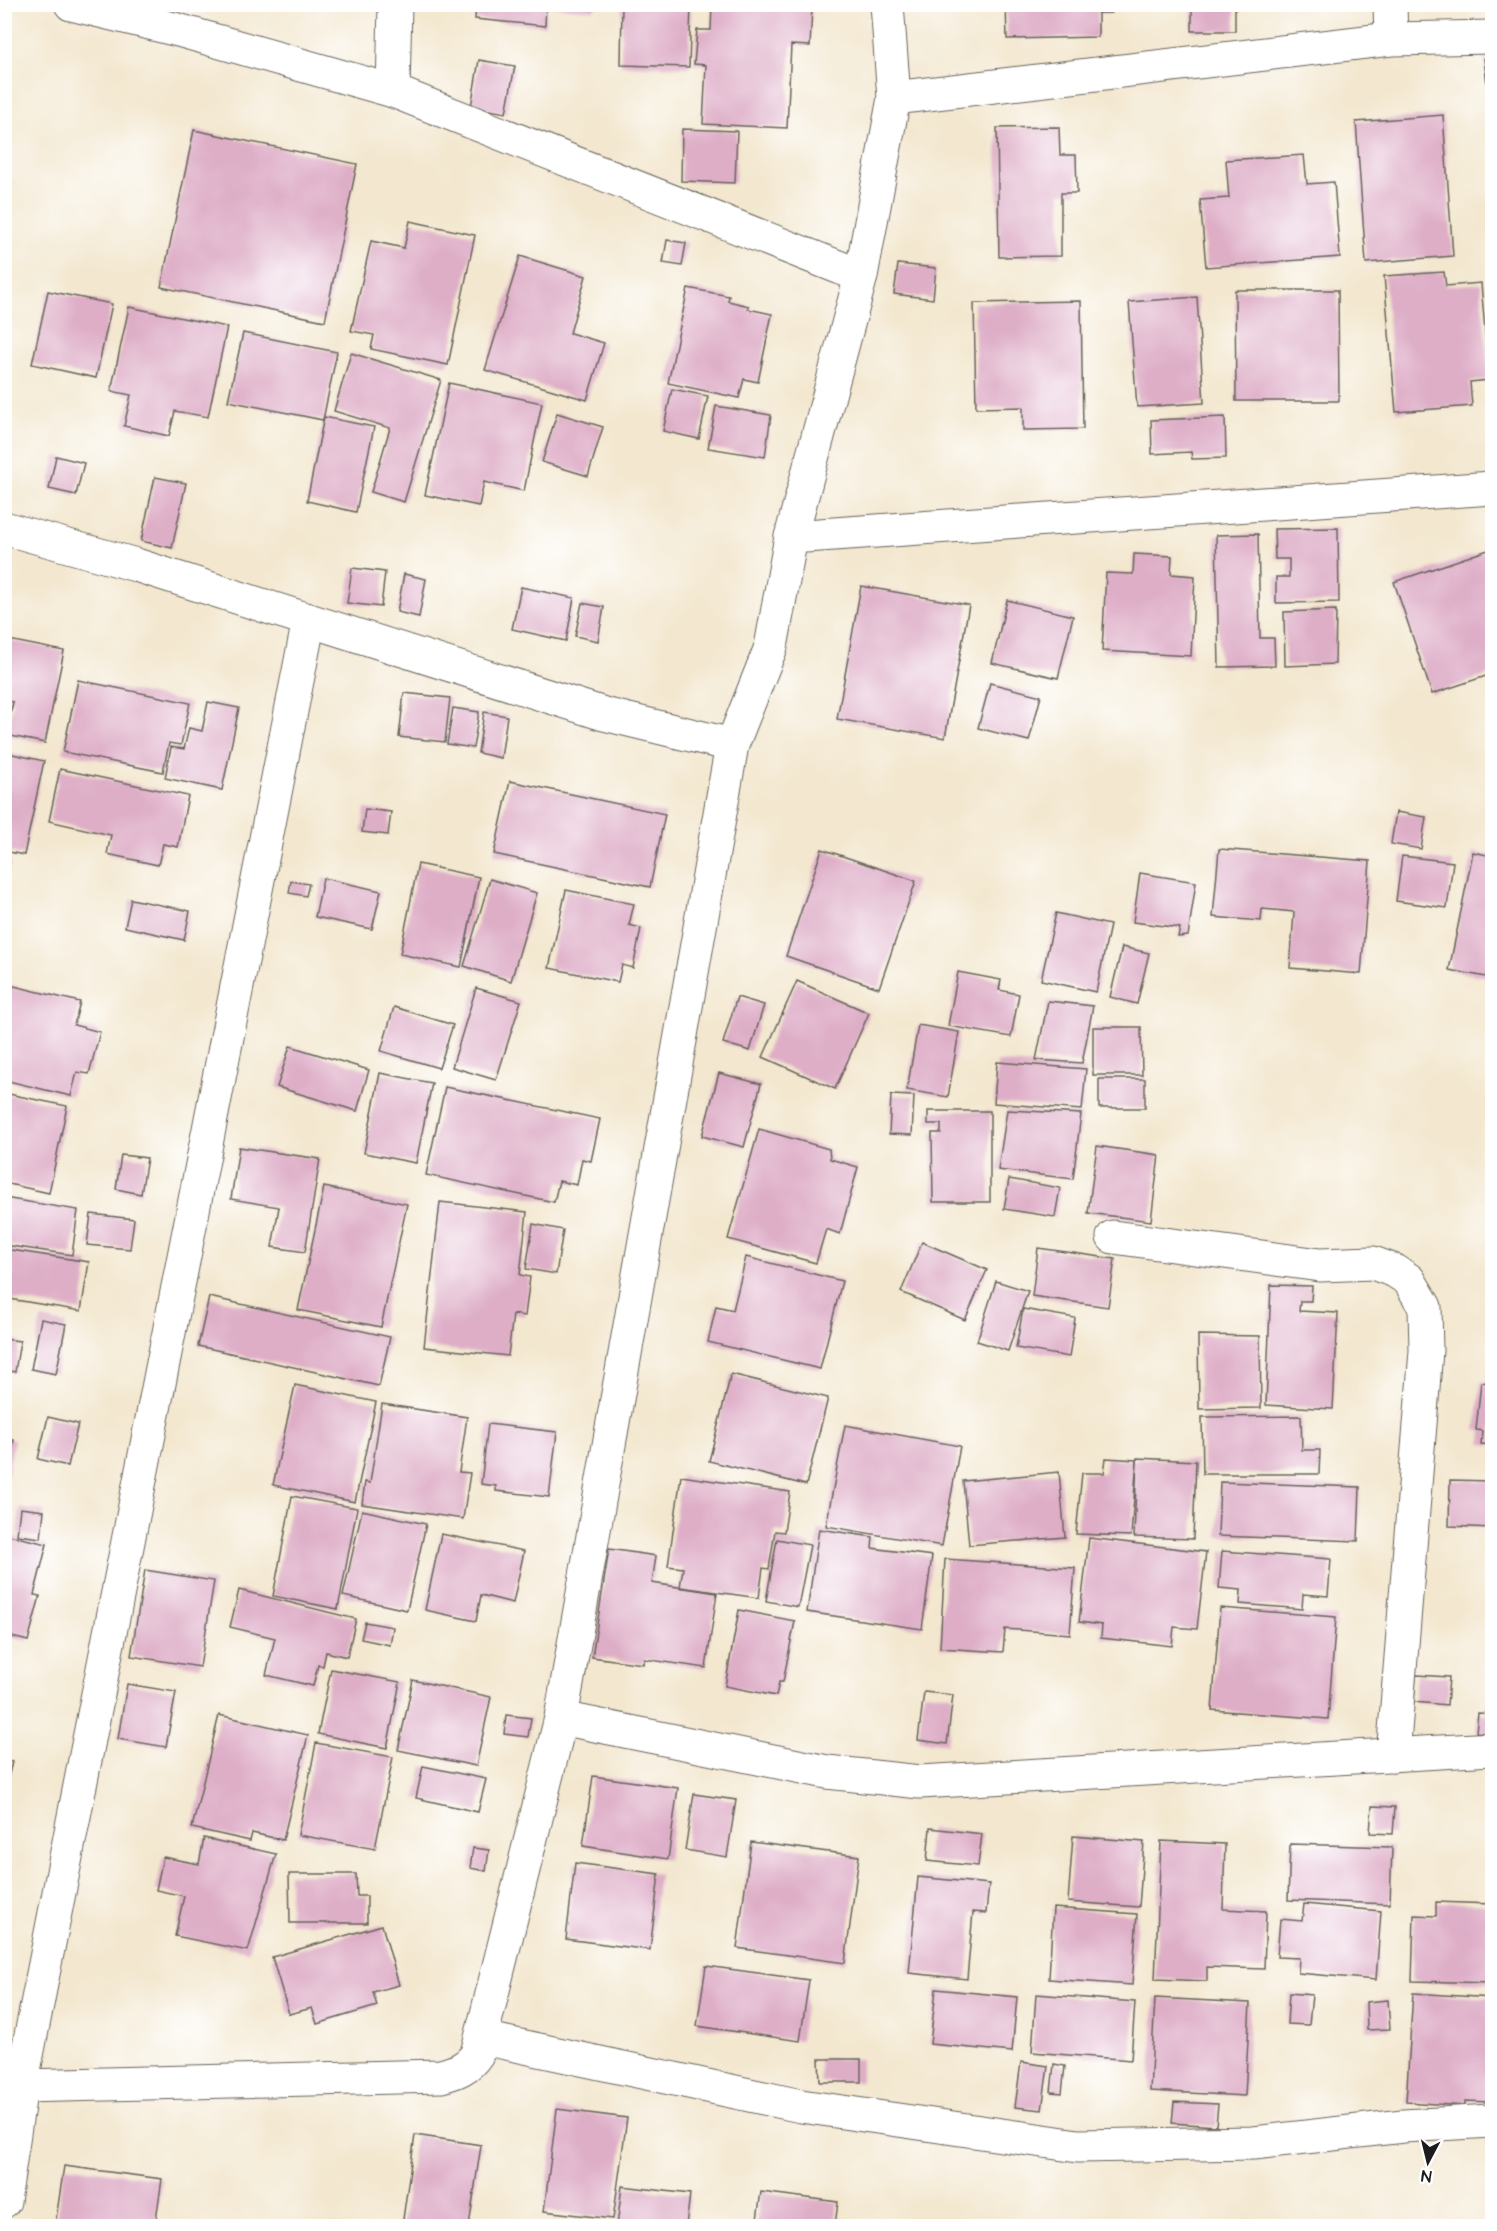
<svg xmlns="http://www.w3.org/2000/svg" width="1497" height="2231" viewBox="0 0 1497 2231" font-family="'Architects Daughter',sans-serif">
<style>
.building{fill:#deaec7}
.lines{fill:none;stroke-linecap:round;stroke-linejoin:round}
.minor-casing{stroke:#67635b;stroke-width:35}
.minor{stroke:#fff;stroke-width:33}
</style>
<rect width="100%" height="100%" fill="#fff"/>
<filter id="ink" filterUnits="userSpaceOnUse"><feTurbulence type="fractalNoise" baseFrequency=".0167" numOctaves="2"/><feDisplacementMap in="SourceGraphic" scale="12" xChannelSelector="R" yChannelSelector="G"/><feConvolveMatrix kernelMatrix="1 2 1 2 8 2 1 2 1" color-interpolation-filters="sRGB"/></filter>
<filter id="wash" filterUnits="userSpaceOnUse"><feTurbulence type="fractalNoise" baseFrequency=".008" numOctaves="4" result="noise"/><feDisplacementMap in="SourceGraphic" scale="24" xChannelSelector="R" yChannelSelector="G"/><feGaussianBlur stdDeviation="1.35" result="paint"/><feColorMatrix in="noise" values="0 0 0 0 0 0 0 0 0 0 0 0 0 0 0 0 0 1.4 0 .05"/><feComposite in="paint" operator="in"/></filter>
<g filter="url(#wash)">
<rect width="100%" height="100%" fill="#f3e7cf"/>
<g id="blocks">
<g class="building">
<path d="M476 4H595L594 10 546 6 545 26 475 19Z"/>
<path d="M622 4H691L689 67 621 65Z"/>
<path d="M712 4H791V7L812 8 810 46 791 45 787 128 703 124 706 65 694 64 697 30H711Z"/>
<path d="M1006 4H1110L1111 13H1098V37L1007 39Z"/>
<path d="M1130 4H1235V31H1192V7H1130Z"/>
<path d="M1492 57V83L1487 84 1484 58Z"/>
<path d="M479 60 515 66 506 113 471 107Z"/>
<path d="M1490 89H1492V136H1489Z"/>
<path d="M1443 115 1453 256 1366 263 1356 122Z"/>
<path d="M1059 127 1060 155H1076L1077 193H1061V256L999 257 997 128Z"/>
<path d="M682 129 737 131 735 183 681 181Z"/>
<path d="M194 130 357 164 325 321 161 287Z"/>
<path d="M1304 155 1307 184 1334 182 1340 257 1206 267 1200 200 1229 198 1226 160Z"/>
<path d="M410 221 475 235 448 365 371 349 374 335 351 331 371 241 404 248Z"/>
<path d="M667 240 686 243 682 266 663 263Z"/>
<path d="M520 256 586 276 570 333 604 343 587 400 485 370Z"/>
<path d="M898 264 936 268 933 299 894 294Z"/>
<path d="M1444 272 1446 286 1481 283 1489 380 1470 382 1472 406 1396 412 1384 276Z"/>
<path d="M688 288 729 296 728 301 749 306 748 309 772 314 758 382 744 379 739 398 668 383Z"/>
<path d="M1235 290H1338L1339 401H1236Z"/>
<path d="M48 291 112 304 96 378 32 364Z"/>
<path d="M1197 297 1204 403 1137 407 1129 302Z"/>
<path d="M1081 301 1083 429 1023 430V407L976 408 974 303Z"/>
<path d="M129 307 227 327 208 417 175 411 169 436 124 426 131 395 111 391Z"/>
<path d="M243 333 337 352 323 420 228 401Z"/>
<path d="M351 353 441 380 404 502 371 492 390 428 334 411Z"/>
<path d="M449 383 542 403 524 491 484 482 479 506 425 495Z"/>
<path d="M672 389 708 396 699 439 663 431Z"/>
<path d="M716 406 771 415 765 457 708 448Z"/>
<path d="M557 413 603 427 588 476 542 462Z"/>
<path d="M324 417 374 427 356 512 307 501Z"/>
<path d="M1225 417 1226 458 1192 459 1191 452 1152 454 1151 420Z"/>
<path d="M56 456 84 463 76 495 49 489Z"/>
<path d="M155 477 186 483 172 548 141 541Z"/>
<path d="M1338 528 1339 602 1276 603V577H1289V559H1275L1274 529Z"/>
<path d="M1258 534 1260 638H1274L1275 666 1219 667 1216 535Z"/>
<path d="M1488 550 1492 563V674L1432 694 1394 582Z"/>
<path d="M1134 554 1172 556 1171 574 1195 576 1191 656 1102 651 1106 573 1133 574Z"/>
<path d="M352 568 385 572 381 607 347 603Z"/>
<path d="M404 574 426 579 419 617 397 612Z"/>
<path d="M861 586 969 605 945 738 837 719Z"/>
<path d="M521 587 574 598 566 641 512 629Z"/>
<path d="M1007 600 1073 616 1058 678 992 663Z"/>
<path d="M582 603 604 607 598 641 575 636Z"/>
<path d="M1336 610 1335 664 1285 666 1284 612Z"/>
<path d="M4 639 64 651 45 743 6 735 13 702 4 700Z"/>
<path d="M78 680 190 703 181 745 169 743 163 772 63 752Z"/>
<path d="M990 683 1041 696 1029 741 978 728Z"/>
<path d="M404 693 450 698 445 742 399 737Z"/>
<path d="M208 702 239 708 222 790 165 778 171 747 184 749 189 728 202 731Z"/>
<path d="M453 708 479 712 473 748 447 744Z"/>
<path d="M484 712 507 716 501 758 478 753Z"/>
<path d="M4 752 44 761 24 855 4 851Z"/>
<path d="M60 769 188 796 178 847 163 844 158 865 107 854 111 835 49 821Z"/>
<path d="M510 781 665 814 650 887 494 854Z"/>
<path d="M365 809 391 812 388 835 362 832Z"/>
<path d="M1396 812 1426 817 1421 849 1391 844Z"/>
<path d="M822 849 916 881 879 988 786 956Z"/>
<path d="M1219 849 1370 861 1361 974 1290 968 1294 912 1262 909 1261 921 1213 917Z"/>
<path d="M1473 852 1492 856V978L1449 970Z"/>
<path d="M1402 856 1453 862 1447 908 1396 901Z"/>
<path d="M4 860 10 861 6 884H4Z"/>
<path d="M418 864 479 877 461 967 400 954Z"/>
<path d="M1140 873 1196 882 1188 936 1178 937 1180 928 1133 922Z"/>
<path d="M323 878 381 891 372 929 315 917Z"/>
<path d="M490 879 537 893 511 981 464 966Z"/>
<path d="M291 881 309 884 306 896 289 893Z"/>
<path d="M566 890 634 904 629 925 641 928 633 968 622 965 618 982 549 968Z"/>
<path d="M131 899 190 911 184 940 125 927Z"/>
<path d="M1056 913 1110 925 1096 992 1041 980Z"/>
<path d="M1122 947 1149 953 1137 1004 1110 997Z"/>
<path d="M958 972 1001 980 999 990 1019 994 1011 1037 948 1026Z"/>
<path d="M797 981 869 1013 835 1089 763 1057Z"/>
<path d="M6 984 80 1002 74 1025 100 1032 89 1074 77 1072 71 1096 4 1080V991Z"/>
<path d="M476 988 521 1001 496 1080 452 1067Z"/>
<path d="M737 997 764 1005 750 1051 723 1043Z"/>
<path d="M1048 1001 1093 1006 1082 1063 1036 1060Z"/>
<path d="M394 1007 453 1025 439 1068 381 1051Z"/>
<path d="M918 1025 959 1032 948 1097 907 1090Z"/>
<path d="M1093 1027H1141L1142 1075H1093Z"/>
<path d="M290 1046 369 1070 357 1111 277 1087Z"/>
<path d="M997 1062 1086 1069 1082 1110 994 1103Z"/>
<path d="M380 1073 432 1083 416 1163 364 1153Z"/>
<path d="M719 1073 761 1084 744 1147 702 1136Z"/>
<rect x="1099" y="1079" width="46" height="29"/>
<path d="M445 1087 600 1119 591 1161 582 1159 577 1185 559 1181 554 1202 426 1175Z"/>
<path d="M4 1093 67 1106 49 1193 4 1183Z"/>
<path d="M891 1095 914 1096 912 1135 889 1134Z"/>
<path d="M1007 1110 1081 1114 1073 1179 998 1170Z"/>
<path d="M928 1111H990V1202H933L932 1133H941V1124H928Z"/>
<path d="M759 1129 829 1149 830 1159 858 1167 840 1234 826 1229 816 1263 728 1239Z"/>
<path d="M1097 1146 1159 1155 1151 1221 1088 1213Z"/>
<path d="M239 1147 320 1159 305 1252 272 1247 279 1207 231 1199Z"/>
<path d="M121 1155 147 1158 141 1194 116 1189Z"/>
<path d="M1009 1179 1060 1188 1055 1217 1004 1209Z"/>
<path d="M324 1187 407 1204 381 1327 298 1310Z"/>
<path d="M4 1198 78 1210 72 1255 4 1245Z"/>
<path d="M440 1202 527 1212 520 1275 530 1277 525 1316 513 1314 508 1356 424 1347Z"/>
<path d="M91 1214 134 1219 130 1249 87 1245Z"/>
<path d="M533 1224 563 1230 556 1274 526 1269Z"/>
<path d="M922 1242 987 1270 965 1320 901 1292Z"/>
<path d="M1038 1248 1115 1259 1108 1307 1032 1296Z"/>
<path d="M4 1249 89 1262 81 1311 4 1298Z"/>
<path d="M746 1257 842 1281 820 1369 708 1342 716 1306 733 1310Z"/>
<path d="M996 1281 1028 1291 1008 1351 977 1341Z"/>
<path d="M1271 1285 1312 1286 1311 1301H1300L1299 1311 1338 1313 1333 1409 1266 1405Z"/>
<path d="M209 1297 390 1337 379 1386 198 1346Z"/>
<path d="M1023 1309 1075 1318 1069 1357 1016 1348Z"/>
<path d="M41 1319 66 1324 56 1374 31 1369Z"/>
<path d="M1198 1335 1260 1336 1261 1408 1199 1409Z"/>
<path d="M4 1339 20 1341 15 1372 4 1370Z"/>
<path d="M731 1374 828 1398 806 1485 709 1461Z"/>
<path d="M1481 1382 1492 1383V1445L1481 1444 1482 1431 1476 1430Z"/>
<path d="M295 1385 376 1402 355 1502 273 1485Z"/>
<path d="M382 1404 467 1417 459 1472 470 1473 463 1519 362 1504 365 1482 370 1483Z"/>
<path d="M1301 1416 1302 1450H1320L1319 1474H1203L1202 1417Z"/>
<path d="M48 1417 78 1424 68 1466 38 1459Z"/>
<path d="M488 1424 557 1432 549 1497 496 1491V1486L481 1484Z"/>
<path d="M845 1425 960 1446 942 1546 826 1526Z"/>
<path d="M4 1438 14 1440 6 1481H4Z"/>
<path d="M1106 1458 1137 1460 1131 1536 1076 1534 1082 1473H1104Z"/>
<path d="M1137 1458 1196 1461 1193 1539 1134 1537Z"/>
<path d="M1059 1472 1065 1537 969 1545 963 1481Z"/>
<path d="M681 1476 790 1492 784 1532 775 1531 769 1569 763 1568 759 1598 680 1587 683 1568 668 1566Z"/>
<path d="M1450 1480 1492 1481V1528L1449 1526Z"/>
<path d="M1220 1482 1360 1487 1358 1541 1218 1536Z"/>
<path d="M292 1496 357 1508 338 1609 273 1596Z"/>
<path d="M20 1508 44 1511 41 1538 17 1535Z"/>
<path d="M362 1510 426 1524 407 1610 343 1596Z"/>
<path d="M819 1529 873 1537 872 1548 932 1556 922 1629 807 1612Z"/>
<path d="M4 1534 47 1544 34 1595 40 1596 28 1641 4 1635Z"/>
<path d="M441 1534 524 1551 513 1603 481 1595 476 1621 425 1610Z"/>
<path d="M1089 1538 1206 1552 1197 1629 1174 1627 1172 1646 1101 1638 1102 1625 1079 1622Z"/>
<path d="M777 1539 810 1545 798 1607 766 1601Z"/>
<path d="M609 1549 656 1556 652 1583 717 1593 706 1668 644 1659 643 1664 592 1657Z"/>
<path d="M1222 1551 1331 1559 1328 1596 1303 1594 1302 1609 1240 1604 1241 1590 1219 1588Z"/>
<path d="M945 1559 1075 1568 1070 1634 1005 1629 1003 1652 940 1648Z"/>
<path d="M145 1570 214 1581 200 1667 131 1656Z"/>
<path d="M239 1590 356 1619 347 1657 326 1652 323 1666 318 1665 313 1686 266 1675 275 1638 230 1627Z"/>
<path d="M1220 1608 1336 1617 1328 1719 1212 1710Z"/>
<path d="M739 1610 795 1621 783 1682H779L776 1696 725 1686Z"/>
<path d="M365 1622 393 1627 390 1645 361 1639Z"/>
<path d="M331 1669 400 1682 387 1748 318 1734Z"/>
<path d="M1416 1675 1449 1677 1447 1705 1414 1702Z"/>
<path d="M413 1680 491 1697 476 1766 398 1750Z"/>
<path d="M127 1684 176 1692 166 1747 118 1739Z"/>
<path d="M924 1692 953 1695 947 1744 918 1740Z"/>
<path d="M1478 1713 1492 1714V1734L1476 1732Z"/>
<path d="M219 1715 308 1735 283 1840 252 1833 250 1841 192 1828Z"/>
<path d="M506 1715 531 1718 528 1737 504 1734Z"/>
<path d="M316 1743 393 1757 375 1849 298 1835Z"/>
<path d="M4 1760 12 1762 5 1790H4Z"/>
<path d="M423 1766 486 1779 478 1812 416 1798Z"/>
<path d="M593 1776 678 1788 668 1859 583 1846Z"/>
<path d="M694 1794 736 1800 727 1857 685 1850Z"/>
<path d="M1372 1806 1395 1807 1393 1834 1370 1833Z"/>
<path d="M930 1828 982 1834 978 1866 927 1861Z"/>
<path d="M1073 1836 1144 1842 1139 1907 1068 1902Z"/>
<path d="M204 1838 276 1854 248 1951 175 1936 184 1896 156 1890 163 1857 199 1864Z"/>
<path d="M1161 1841 1225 1844 1223 1909 1266 1911 1264 1969 1207 1967V1981L1155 1979Z"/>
<path d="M751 1842 859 1856 845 1963 737 1948Z"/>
<path d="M1290 1844 1392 1847 1390 1904 1288 1900Z"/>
<path d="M473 1848 489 1850 486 1871 470 1868Z"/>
<path d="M575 1863 659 1874 650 1950 566 1939Z"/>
<path d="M289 1874H356L357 1896H367V1923H290Z"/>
<path d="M918 1877 989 1884 986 1913 973 1912 967 1979 909 1973Z"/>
<path d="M1436 1902 1492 1904V1983L1412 1981 1414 1915 1436 1916Z"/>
<path d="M1304 1904 1381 1911 1376 1980 1298 1973 1299 1958 1277 1957 1280 1919 1302 1921Z"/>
<path d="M1053 1908 1137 1914 1132 1985 1049 1979Z"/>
<path d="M382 1925 399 1985 373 1992 377 2006 317 2024 312 2008 289 2014 272 1957Z"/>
<path d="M706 1966 809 1980 800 2041 697 2026Z"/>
<path d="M936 1989 1017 1997 1012 2052 930 2044Z"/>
<path d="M1289 1993 1312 1995 1309 2025 1287 2024Z"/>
<path d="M1413 1993 1492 1998V2102L1465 2101V2106L1406 2102Z"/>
<path d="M1036 1994 1135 2002 1131 2060 1032 2052Z"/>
<path d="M1155 1998 1250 2003 1245 2096 1150 2091Z"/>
<path d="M1388 2000 1390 2029 1367 2030 1366 2002Z"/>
<path d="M819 2059H861V2082H820Z"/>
<path d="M1021 2062 1048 2066 1042 2110 1015 2107Z"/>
<path d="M1054 2064 1065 2066 1062 2093 1051 2092Z"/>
<path d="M1174 2102 1218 2104 1216 2126 1172 2123Z"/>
<path d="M557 2109 627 2118 613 2219 544 2211Z"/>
<path d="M415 2135 481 2145 469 2226H402Z"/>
<path d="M64 2166 162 2179 155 2226H55Z"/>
<path d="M622 2186 690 2194 686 2226H617Z"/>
<path d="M761 2192 838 2202 835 2226H756Z"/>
</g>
</g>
</g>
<g filter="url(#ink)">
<use href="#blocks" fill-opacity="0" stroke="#67635b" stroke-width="1.5"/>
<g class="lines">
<g class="minor-casing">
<g id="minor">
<path d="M71 4 178 30 393 91 861 276"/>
<path d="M1390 4 1391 39"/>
<path d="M393 91 395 4"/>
<path d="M894 98 1391 39 1492 37"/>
<path d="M4 528 136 565 604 714 732 745"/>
<path d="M791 537 1492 488"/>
<path d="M1113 1237 1320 1265 1373 1263 1395 1271 1409 1280 1425 1307 1426 1351 1393 1755"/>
<path d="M561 1718 827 1772 920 1782 1492 1749"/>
<path d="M483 2038 801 2106 1078 2146 1254 2143 1403 2126 1492 2121"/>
<path d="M4 2084 21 2086 441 2076C456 2072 468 2068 477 2054L561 1718 732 745 771 647 791 537 861 276 894 98 887 4"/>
<path d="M4 2201 21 2086 309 620"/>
</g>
</g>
<use href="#minor" class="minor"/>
</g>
</g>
<rect width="1497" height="2231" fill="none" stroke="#fff" stroke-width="24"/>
<g transform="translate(1428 2162) rotate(187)" stroke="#ffffff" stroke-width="4.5" paint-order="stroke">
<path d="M0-4.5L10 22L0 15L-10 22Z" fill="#1c1c1c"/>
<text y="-9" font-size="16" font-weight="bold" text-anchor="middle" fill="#1c1c1c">N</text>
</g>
</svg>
